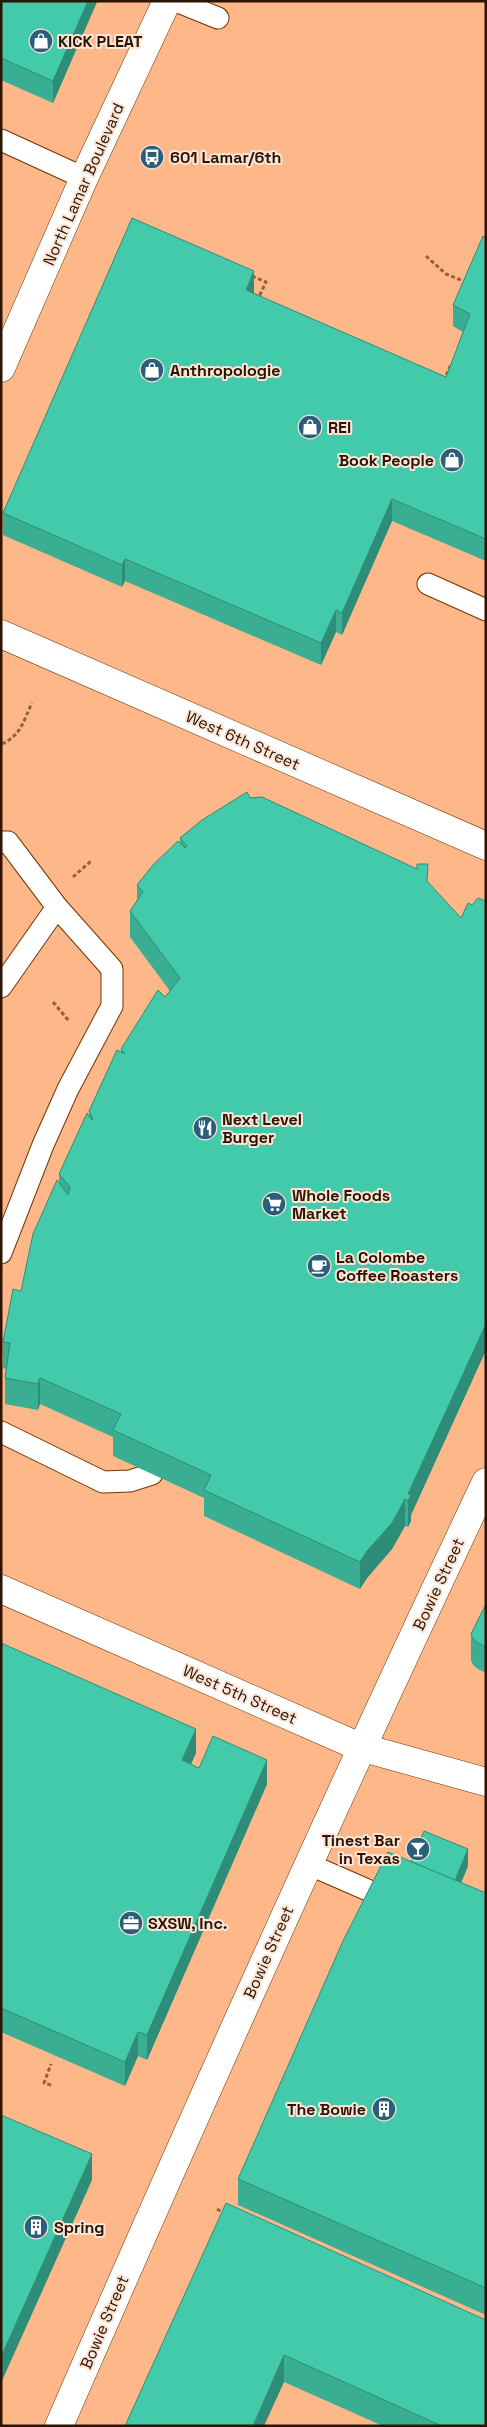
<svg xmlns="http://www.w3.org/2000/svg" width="487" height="2427" viewBox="0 0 487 2427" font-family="'Space Grotesk',sans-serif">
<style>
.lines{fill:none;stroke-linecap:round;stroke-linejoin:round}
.service-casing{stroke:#723500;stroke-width:23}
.minor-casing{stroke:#723500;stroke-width:29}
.secondary-casing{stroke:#723500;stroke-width:29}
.primary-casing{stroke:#723500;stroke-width:29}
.path{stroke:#916242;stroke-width:3;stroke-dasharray:4 2.5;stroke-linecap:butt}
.service{stroke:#fff;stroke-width:21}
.minor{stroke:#fff;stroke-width:28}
.secondary{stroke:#fff;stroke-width:28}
.primary{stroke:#fff;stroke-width:28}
.wall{fill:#39ae93}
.shaded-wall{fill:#2e8d78}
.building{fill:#42caab;stroke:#2e8d78}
.labels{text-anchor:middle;stroke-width:4;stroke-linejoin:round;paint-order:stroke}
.poi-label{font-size:16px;font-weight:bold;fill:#2c1302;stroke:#fbe5d7;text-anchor:start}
.street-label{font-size:16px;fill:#2c1302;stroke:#fbe5d7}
</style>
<rect width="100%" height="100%" fill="#feb788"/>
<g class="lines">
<g class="service-casing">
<g id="service">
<path d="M176 1 218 18"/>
<path d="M1 140 84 178"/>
<path d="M428 584 486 610"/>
<path d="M1 842H8L57 907 112 969V1006L68 1089 43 1145 1 1253"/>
<path d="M1 987 57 907"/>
<path d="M1 1432 103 1482 130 1481 152 1474"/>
<path d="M308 1864 395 1902"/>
</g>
</g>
<g class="minor-casing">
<path id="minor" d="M59 2426C197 2109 338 1794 486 1482"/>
</g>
<g class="secondary-casing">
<g id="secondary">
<path d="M1 634 486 846"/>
<path d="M1 1589 360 1747 486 1782"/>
</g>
</g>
<g class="primary-casing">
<path id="primary" d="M1 368 84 178 167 1"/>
</g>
<g class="path">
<path d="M426 256 446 274 466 282"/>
<path d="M252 276 266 282 258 299"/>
<path d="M444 381 450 366"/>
<path d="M2 744C21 735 23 722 32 703"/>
<path d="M73 877 91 861"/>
<path d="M53 1002 69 1021"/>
<path d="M51 2085 44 2083 51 2064"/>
<path d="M217 2209 224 2213"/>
</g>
<use href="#service" class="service"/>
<use href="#minor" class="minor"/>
<use href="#secondary" class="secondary"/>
<use href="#primary" class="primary"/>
</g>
<g class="wall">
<path d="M1 1H97L53 103 1 80Z"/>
<path d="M486 238V561L392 521 342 635 336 632 321 665 125 581 122 587 3 535V513L254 294 446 377 463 332 453 326V305Z"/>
<path d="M250 798 428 883 461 918 472 905 486 901V1350L411 1515V1521L408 1527 405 1526 392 1549 367 1578 360 1589 204 1516V1498L113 1456V1437L40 1404 38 1410 5 1404V1378L6 1369 3 1368V1342L59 1183V1174L89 1117V1111L121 1051V1049L170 991 130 937V911L137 900V885L180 843V838Z"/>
<path d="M486 1604V1673L478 1669 473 1665 471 1660V1634Z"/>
<path d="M1 1643 196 1753 191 1764 199 1768 267 1784 147 2060 138 2056 125 2086 1 2032Z"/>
<path d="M468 1866 461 1883 486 1893V2315L238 2205V2179Z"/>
<path d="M226 2203 486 2426H383L284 2382Z"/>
</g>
<g class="shaded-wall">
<path d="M88 1H97V2L53 103V81Z"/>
<path d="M254 271V293L246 312V290Z"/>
<path d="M392 499V521L342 635V613Z"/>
<path d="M125 559V581L122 587V565Z"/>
<path d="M336 610V632L321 665V643Z"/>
<path d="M486 1324V1350L411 1515V1521L408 1527V1494Z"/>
<path d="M40 1378V1404L38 1410V1384Z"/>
<path d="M405 1499V1526L392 1549 367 1578 360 1589V1562L367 1551Z"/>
<path d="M196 1729V1753L182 1784V1760Z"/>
<path d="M267 1760V1784L147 2060V2035Z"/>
<path d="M468 1849V1866L454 1900V1883Z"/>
<path d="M138 2032V2056L125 2086V2062Z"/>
<path d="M92 2154V2180L1 2383V2357Z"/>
<path d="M284 2355V2382L264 2426H253Z"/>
</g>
<g class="building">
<path d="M1 1H88L53 81 1 58Z"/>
<path d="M132 218 254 271 246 290 446 377 470 314 453 305 483 236 486 238V539L392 499 342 613 336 610 321 643 125 559 122 565 3 513Z"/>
<path d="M247 792 250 798 262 797 417 869V864H428L427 881 461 918 468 903 472 905 478 898 486 901V1324L408 1494 411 1495 408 1501 405 1499 392 1523 367 1551 360 1562 204 1490 211 1475 113 1430 121 1414 40 1378 38 1384 5 1378 10 1343 3 1342 13 1289 21 1291 33 1234 57 1180 68 1195 70 1187 59 1174 87 1113 92 1120 93 1119 89 1111 117 1050 125 1054 121 1049 158 990 165 997 180 978 130 911 143 892 137 885 153 865 178 841 185 848 187 846 180 838 202 820Z"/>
<path d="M486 1604V1647L478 1643 473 1639 471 1634Z"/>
<path d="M1 1643 196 1729 182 1760 199 1768 213 1736 267 1760 147 2035 138 2032 125 2062 1 2008Z"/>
<path d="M424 1831 468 1849 455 1880 411 1862Z"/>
<path d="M388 1852 486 1893V2288L238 2179 343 1941Z"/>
<path d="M1 2115 92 2154 1 2357Z"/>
<path d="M226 2203 486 2320V2426H442L284 2355 253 2426H125Z"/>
</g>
<defs>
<g id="shop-disc" transform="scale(1.25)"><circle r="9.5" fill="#2a5f7b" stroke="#fbe5d7"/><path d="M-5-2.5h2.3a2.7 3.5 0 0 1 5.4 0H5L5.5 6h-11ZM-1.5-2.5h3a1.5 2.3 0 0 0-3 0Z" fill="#fff"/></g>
<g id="bus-disc" transform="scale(1.25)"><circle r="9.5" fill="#2a5f7b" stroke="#fbe5d7"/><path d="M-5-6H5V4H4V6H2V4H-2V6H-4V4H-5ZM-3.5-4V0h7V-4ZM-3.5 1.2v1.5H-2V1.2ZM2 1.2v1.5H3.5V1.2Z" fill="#fff"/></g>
<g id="restaurant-disc" transform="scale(1.25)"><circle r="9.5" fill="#2a5f7b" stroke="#fbe5d7"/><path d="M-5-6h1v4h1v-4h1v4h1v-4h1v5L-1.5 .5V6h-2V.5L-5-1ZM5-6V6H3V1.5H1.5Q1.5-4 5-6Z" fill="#fff"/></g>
<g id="supermarket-disc" transform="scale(1.25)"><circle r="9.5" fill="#2a5f7b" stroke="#fbe5d7"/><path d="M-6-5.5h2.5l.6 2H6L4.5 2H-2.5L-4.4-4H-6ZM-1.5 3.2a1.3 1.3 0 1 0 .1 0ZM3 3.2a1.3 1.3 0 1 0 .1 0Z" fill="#fff"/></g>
<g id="cafe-disc" transform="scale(1.25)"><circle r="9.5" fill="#2a5f7b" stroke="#fbe5d7"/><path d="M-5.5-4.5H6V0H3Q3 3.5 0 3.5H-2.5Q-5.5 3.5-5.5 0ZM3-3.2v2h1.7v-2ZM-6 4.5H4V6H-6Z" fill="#fff"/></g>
<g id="bar-disc" transform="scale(1.25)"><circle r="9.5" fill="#2a5f7b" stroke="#fbe5d7"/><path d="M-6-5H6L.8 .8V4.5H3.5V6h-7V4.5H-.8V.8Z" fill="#fff"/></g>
<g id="office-disc" transform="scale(1.25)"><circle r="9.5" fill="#2a5f7b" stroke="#fbe5d7"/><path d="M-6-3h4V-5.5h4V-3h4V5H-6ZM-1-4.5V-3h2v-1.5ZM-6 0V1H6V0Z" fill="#fff"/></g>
<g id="building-disc" transform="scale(1.25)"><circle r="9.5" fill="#2a5f7b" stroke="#fbe5d7"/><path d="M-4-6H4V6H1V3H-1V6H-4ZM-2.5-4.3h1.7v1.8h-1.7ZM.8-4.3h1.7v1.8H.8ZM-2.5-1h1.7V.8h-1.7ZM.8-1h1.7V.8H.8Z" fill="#fff"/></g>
</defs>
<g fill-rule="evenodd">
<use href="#shop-disc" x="41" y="41"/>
<use href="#bus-disc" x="152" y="157"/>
<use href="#shop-disc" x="152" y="370"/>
<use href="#shop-disc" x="310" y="427"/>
<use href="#shop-disc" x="452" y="460"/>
<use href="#restaurant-disc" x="205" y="1128"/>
<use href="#supermarket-disc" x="274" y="1204"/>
<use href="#cafe-disc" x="319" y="1266"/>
<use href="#bar-disc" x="418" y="1849"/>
<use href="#office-disc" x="131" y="1923"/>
<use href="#building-disc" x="384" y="2109"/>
<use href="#building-disc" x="36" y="2227"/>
</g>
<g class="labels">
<g class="poi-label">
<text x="58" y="47">KICK PLEAT</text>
<text x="170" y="163">601 Lamar/6th</text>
<text x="170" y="376">Anthropologie</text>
<text x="328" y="433">REI</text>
<text x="434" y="466" text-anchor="end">Book People</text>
<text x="222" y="1125">Next Level<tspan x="222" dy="18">Burger</tspan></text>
<text x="292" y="1201">Whole Foods<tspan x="292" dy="18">Market</tspan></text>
<text x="336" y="1263">La Colombe<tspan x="336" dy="18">Coffee Roasters</tspan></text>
<text x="400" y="1846" text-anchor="end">Tinest Bar<tspan x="400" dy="18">in Texas</tspan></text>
<text x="148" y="1929">SXSW, Inc.</text>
<text x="366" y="2115" text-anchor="end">The Bowie</text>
<text x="54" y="2233">Spring</text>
</g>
<g class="street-label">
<text transform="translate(83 184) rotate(-66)" y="6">North Lamar Boulevard</text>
<text transform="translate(243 740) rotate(24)" y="6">West 6th Street</text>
<text transform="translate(438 1584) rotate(-65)" y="6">Bowie Street</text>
<text transform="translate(240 1694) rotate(24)" y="6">West 5th Street</text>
<text transform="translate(268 1952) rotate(-66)" y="6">Bowie Street</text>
<text transform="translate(104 2322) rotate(-67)" y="6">Bowie Street</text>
</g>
</g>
<rect width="487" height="2427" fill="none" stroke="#2c1302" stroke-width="5"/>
</svg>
